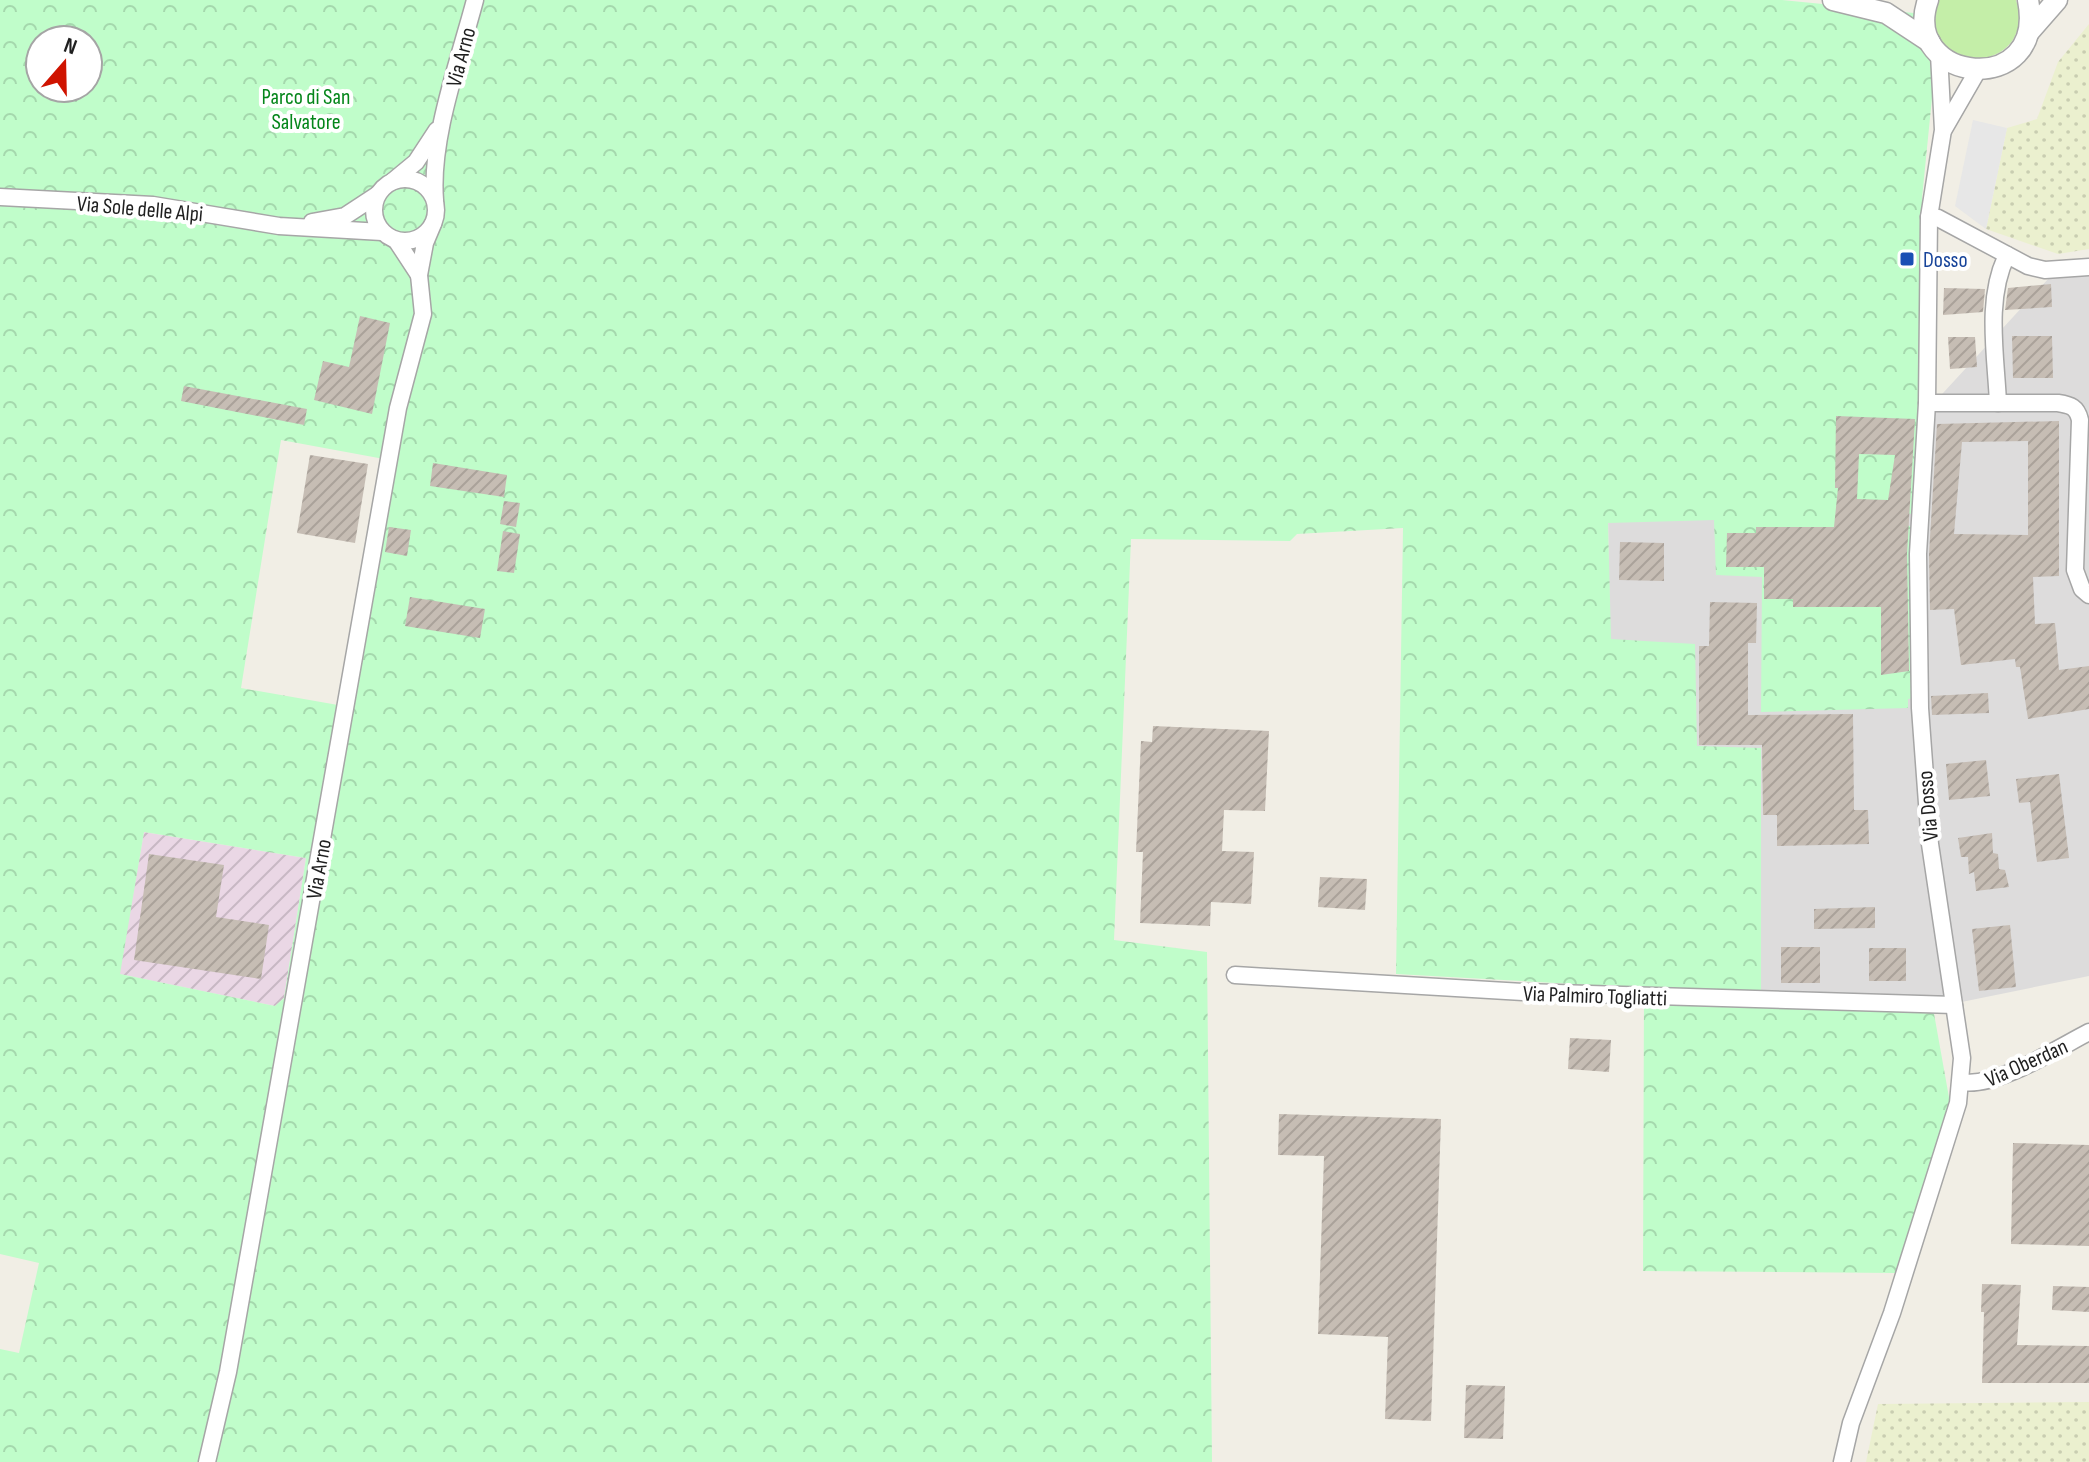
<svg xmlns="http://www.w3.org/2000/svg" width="2089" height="1462" viewBox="0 0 2089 1462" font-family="'Sofia Sans Condensed',sans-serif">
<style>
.residential{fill:#dddcdc}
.industrial{fill:url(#industrial-furrows)}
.farmland{fill:url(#farmland-dots)}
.grass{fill:#c4eea8}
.park{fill:url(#park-crowns);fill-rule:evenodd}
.parking{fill:#e7e7e7}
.building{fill:url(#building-hatch);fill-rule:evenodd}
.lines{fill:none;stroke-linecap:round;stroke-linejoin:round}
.minor-casing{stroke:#a6a6a6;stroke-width:19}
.tertiary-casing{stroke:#a6a6a6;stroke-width:23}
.minor{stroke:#fff;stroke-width:16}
.tertiary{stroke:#fff;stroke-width:20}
.transit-dot{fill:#1a4fb4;stroke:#fff;stroke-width:3}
.labels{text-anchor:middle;stroke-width:8;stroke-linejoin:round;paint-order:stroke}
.street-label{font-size:22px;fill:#1f1f1f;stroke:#fff}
.park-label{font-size:22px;fill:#05861b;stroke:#fff}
.transit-label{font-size:22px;fill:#164399;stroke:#fff;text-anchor:start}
</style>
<defs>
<pattern id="industrial-furrows" width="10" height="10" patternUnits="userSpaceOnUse" patternTransform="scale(2)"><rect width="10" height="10" fill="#ead7e5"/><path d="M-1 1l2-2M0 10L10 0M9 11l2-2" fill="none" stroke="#c8b8c4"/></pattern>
<pattern id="farmland-dots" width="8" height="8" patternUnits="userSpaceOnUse" patternTransform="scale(2)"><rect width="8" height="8" fill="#ebf0cf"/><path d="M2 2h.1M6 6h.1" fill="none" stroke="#c9cdb1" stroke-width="1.8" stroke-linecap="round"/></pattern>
<pattern id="park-crowns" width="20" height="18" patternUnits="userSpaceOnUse" patternTransform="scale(2)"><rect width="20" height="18" fill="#c0fdca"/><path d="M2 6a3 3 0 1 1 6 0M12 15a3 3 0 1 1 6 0" fill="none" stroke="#a5d8ad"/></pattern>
<pattern id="building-hatch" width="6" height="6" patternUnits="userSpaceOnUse" patternTransform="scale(2)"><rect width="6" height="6" fill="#c6bdb4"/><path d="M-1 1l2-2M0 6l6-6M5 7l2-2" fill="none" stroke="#aaa29a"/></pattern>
</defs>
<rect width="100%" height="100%" fill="#f1eee5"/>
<path class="residential" d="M2089 273V976L1932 1008 1760 1003 1696 747 1610 640 1608 514 1920 418 2049 278Z"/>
<path class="industrial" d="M144 832 306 858 284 998 275 1006 119 974Z"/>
<g class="farmland">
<path d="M2089 24V249L2058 254 1986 229 2007 128 2037 119 2058 62Z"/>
<path d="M2089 1402V1462H1866L1878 1404Z"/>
</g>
<path class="grass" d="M1937 0H2016C2037 67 1940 79 1935 25 1934 17 1936 8 1937 0Z"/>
<path class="park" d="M0 0H1782L1934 15 1932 98 1922 198 1923 377 1920 456 1912 514 1837 512 1836 524 1913 526 1915 698 1908 699V708L1761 712 1762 577 1716 575 1714 520 1608 523 1611 639 1695 644 1697 746 1761 748V1003L1933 1008 1950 1103 1895 1273 1643 1271 1644 988 1396 974 1403 528 1297 534 1290 541 1131 539 1114 940 1207 952 1212 1462H0V1349L19 1353 39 1263 0 1254ZM40 40H88V88H40ZM281 440 384 459 338 705 241 688ZM144 832 306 858 284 998 275 1006 120 974Z"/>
<path class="parking" d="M1973 120 2007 128 1986 229 1955 206Z"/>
<g class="building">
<path d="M2051 284 2052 307 2005 310 2008 288Z"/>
<path d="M1944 288 1985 289 1983 312 1943 315Z"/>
<path d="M360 316 390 323 372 414 314 400 323 361 349 367Z"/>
<path d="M2012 336H2052L2053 378H2013Z"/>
<path d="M1948 337H1975L1977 367 1950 369Z"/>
<path d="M184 386 307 409 304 425 181 401Z"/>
<path d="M1836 416 1915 419 1907 554 1909 671 1881 675V607H1793V599H1764V567H1726L1727 533H1756V527H1834L1838 488H1835ZM1859 454 1895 455 1888 500 1857 499Z"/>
<path d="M2059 421V576L2033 577 2035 624 2055 623 2059 670 2089 666V709L2028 719 2020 667H2016L2015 659 1961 665 1954 609 1930 610 1929 554 1937 424ZM2028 441V535L1954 534 1962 442Z"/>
<path d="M310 455 368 464 355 543 297 533Z"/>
<path d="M433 463 507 475 504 497 430 486Z"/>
<path d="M504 501 520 503 516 527 500 524Z"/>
<path d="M389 527 411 530 407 556 385 552Z"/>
<path d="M503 531 520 534 514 573 497 571Z"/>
<path d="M1620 542 1664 543V581L1619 580Z"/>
<path d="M410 597 485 609 480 638 405 626Z"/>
<path d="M1710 602 1757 603 1756 643H1748V715L1853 714 1854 810H1868L1869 844 1777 846V815H1763L1762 745H1699V646H1709Z"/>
<path d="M1988 693 1989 713 1932 715 1931 696Z"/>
<path d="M1153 726 1269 731 1265 811 1224 810 1222 851 1254 852 1251 904 1211 902 1210 926 1140 923 1143 852H1136L1141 741 1152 742Z"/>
<path d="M1986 760 1990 796 1949 800 1946 764Z"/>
<path d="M2059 774 2069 858 2037 862 2030 802 2019 803 2016 779Z"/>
<path d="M1992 833 1993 853 1998 854 1999 869 2005 870 2009 887 1976 891 1974 872 1969 874 1968 857H1961L1958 838Z"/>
<path d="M149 854 224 865 216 917 269 925 261 979 134 960Z"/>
<path d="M1320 877 1367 879 1365 910 1318 907Z"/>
<path d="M1875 907V928L1814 929V909Z"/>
<path d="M2010 925 2016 987 1979 991 1972 929Z"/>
<rect x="1781" y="947" width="39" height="36"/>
<rect x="1869" y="948" width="37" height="33"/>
<path d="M1570 1038 1611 1040 1609 1072 1568 1069Z"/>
<path d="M1279 1114 1441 1119 1431 1421 1385 1419 1388 1337 1318 1334 1324 1156 1278 1155Z"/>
<path d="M2013 1143 2089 1145V1246L2011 1244Z"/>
<path d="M1982 1284 2021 1285 2017 1345 2089 1346V1383H1982L1984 1312H1981Z"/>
<path d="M2053 1286 2089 1287V1312L2052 1310Z"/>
<path d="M1466 1385 1505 1386 1503 1439 1464 1438Z"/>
</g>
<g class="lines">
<g class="minor-casing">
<g id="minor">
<path d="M1944 129 1978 70"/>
<circle cx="405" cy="210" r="31"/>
<path d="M393 181 416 162 437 130"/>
<path d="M0 197 153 205 279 226 382 232"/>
<path d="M435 200C430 138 459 61 475 0"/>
<path d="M1929 217 1938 218 2028 266 2045 270 2089 267"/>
<path d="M312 222 345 216 377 195"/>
<path d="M396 240 419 275"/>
<path d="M1927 403H2058C2071 405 2077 407 2080 420L2075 570 2082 589 2089 595"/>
<path d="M1998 403C1996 356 1985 299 2007 255"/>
<path d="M1235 975 1523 992 1954 1005"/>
<path d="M1962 1082C1996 1088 2056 1049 2089 1032"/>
<path d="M207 1462 228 1372 398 408 423 314 419 275 425 243 433 224"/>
<path d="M1842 1462 1851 1423 1892 1313 1958 1103 1962 1058 1930 844 1920 708 1918 554 1927 403 1929 217 1943 130 1939 54"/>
</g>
</g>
<g class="tertiary-casing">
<g id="tertiary">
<path d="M1833 0 1886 13 1930 42"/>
<path d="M1928 0C1899 83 2048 100 2028 0"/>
<path d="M2029 32 2057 0"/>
</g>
</g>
<use href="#minor" class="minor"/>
<use href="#tertiary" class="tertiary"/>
</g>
<rect class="transit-dot" x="1899" y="251" width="16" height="16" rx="4"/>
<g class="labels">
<g class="street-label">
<text transform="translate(460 57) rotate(-75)" y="8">Via Arno</text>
<text transform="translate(140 208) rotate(5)" y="8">Via Sole delle Alpi</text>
<text transform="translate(1927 806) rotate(-95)" y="8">Via Dosso</text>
<text transform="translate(318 869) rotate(-80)" y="8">Via Arno</text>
<text transform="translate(1595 995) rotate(2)" y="8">Via Palmiro Togliatti</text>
<text transform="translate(2026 1062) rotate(-24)" y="8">Via Oberdan</text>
</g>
<g class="park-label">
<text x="306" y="104">Parco di San<tspan x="306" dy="25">Salvatore</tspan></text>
</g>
<g class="transit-label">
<text x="1923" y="267">Dosso</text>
</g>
</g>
<g transform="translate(64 64) rotate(20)"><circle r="38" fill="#ffffff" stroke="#a5a5a5" stroke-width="2"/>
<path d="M0-6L14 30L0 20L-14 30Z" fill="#cf1300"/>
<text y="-12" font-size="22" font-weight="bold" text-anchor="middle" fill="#1f1f1f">N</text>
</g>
</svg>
